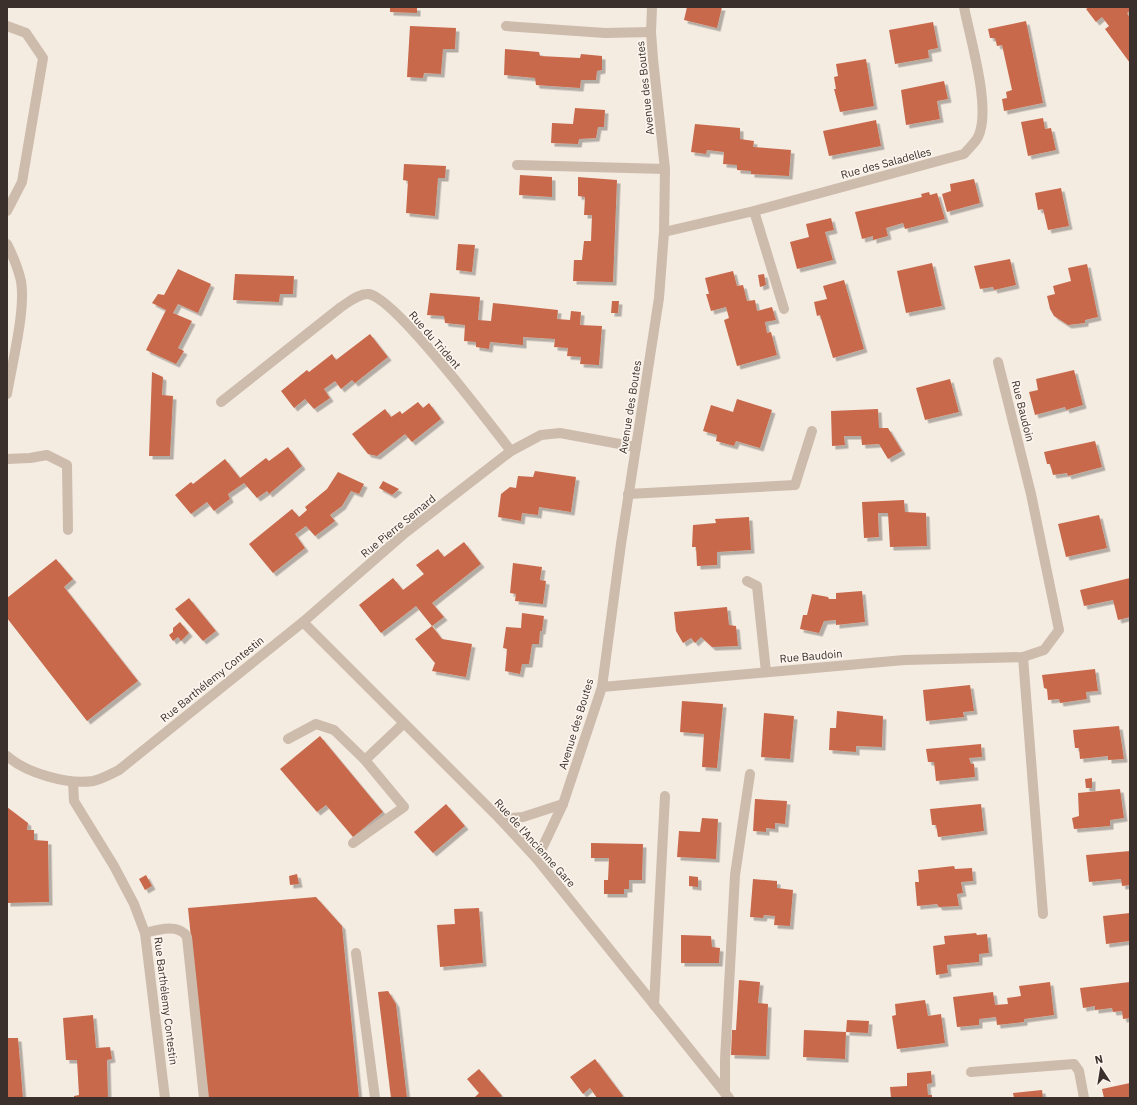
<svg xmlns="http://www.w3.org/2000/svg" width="1137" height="1105" viewBox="0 0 1137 1105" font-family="'IBM Plex Sans',sans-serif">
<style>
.building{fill:#c8694b;filter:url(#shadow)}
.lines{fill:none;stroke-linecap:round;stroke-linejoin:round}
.minor{stroke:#cdbbac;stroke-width:10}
.labels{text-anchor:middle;stroke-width:3.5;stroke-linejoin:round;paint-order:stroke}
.street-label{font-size:11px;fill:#3b302b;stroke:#fbf5ee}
</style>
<defs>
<filter id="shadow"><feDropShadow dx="3.5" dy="3.5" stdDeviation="0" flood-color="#0004"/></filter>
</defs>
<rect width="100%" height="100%" fill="#f4ebe1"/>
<g class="building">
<path d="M390 7H417V13L390 12Z"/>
<path d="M687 7H722L717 28 684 20Z"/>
<path d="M1089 7H1130V11L1127 13 1130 18V63L1105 29 1109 26 1102 17 1096 22 1086 9Z"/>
<path d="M1026 21 1043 103 1004 111 1002 99 1007 98 1006 92 1012 90 1002 45 997 46 995 38H990L988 29Z"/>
<path d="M933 22 938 48 928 50 929 58 895 64 889 30Z"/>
<path d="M410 26 456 28 455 49H443L441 74 424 73 423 78 407 77Z"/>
<path d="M505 49 539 52 540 56 580 58 581 54 602 56V70L597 71 596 80H581L580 88 536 85 535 78 504 75Z"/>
<path d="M866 59 874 106 840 112 834 89H836L834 77 838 76 836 64Z"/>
<path d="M944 81 948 99 937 101 940 119 906 125 901 90Z"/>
<path d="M575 108 605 110 604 127H598L596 138 579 139 578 144 551 143 552 123 573 124Z"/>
<path d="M1043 118 1045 129 1051 128 1056 150 1028 156 1021 122Z"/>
<path d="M876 120 881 146 829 156 823 131Z"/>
<path d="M695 124 740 128V139L754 141 753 147 791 150 789 176 751 174V171L737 170V165L723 164 724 152 707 150 706 154 691 152Z"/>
<path d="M404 164 446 166 445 178H438L435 216 406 213 408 181 403 180Z"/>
<path d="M520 175 552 177V197L519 195Z"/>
<path d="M578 177 617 180 613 282 573 281 574 260H582L584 241H591L592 215H584L585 197 578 196Z"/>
<path d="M974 179 980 203 947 212 942 194 951 191 950 184Z"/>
<path d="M1061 188 1069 226 1048 230 1043 209 1038 210 1035 193Z"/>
<path d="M929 192 930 195 937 193 945 219 905 229 903 223 886 228 888 236 873 240V236L862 239 855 212 922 197 921 194Z"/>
<path d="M831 218 834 230 825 232 833 260 797 269 790 242 809 237 806 224Z"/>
<path d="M458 244 475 245 472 272 456 270Z"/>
<path d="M1010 259 1016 285 994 290 993 287 980 289 974 266Z"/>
<path d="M932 263 942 306 906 313 897 271Z"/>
<path d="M1087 264 1098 317 1085 320V323L1068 325 1054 316 1050 309 1047 296 1055 294 1053 286 1071 281 1068 268Z"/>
<path d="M178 269 211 284 198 313 178 304 173 313 192 321 178 348 184 351 176 364 146 350 166 310 152 303 158 294 164 295Z"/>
<path d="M733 271 737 286 743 285 747 301 755 300 757 311 772 307 776 320 765 322 767 333 771 332 777 355 737 366 724 320 729 318 726 307 711 311 706 294H709L705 278Z"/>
<path d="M235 274 294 276 293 294H280L279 302 233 300Z"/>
<path d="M764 274 766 285 760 287 758 275Z"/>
<path d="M844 280 864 349 833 358 820 315 817 316 814 302 827 299 823 286Z"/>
<path d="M430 293 480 297 478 320 491 321 493 303 558 310 557 319 570 320 571 311 581 312 580 325 602 326 599 365 580 364 581 357 567 356 568 348 554 347 555 339 523 337V345L490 342 489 349 476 347V342L464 341 465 325 445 323 444 316 427 315Z"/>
<path d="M612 301H619L618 313H611Z"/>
<path d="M370 334 388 357 355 383 352 380 341 389 335 381 324 389 330 398 314 409 305 399 294 408 281 391 307 370 309 372 332 354 336 360Z"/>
<path d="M1074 370 1083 405 1066 410 1065 407 1035 415 1029 392 1038 390 1036 379Z"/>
<path d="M152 372 163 377 162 395 173 396 170 456H149Z"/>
<path d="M950 379 959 412 925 420 916 388Z"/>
<path d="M737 399 772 410 760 448 736 441 734 446 716 441 717 435 703 431 711 405 733 412Z"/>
<path d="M418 402 423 408 429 403 441 419 412 442 405 434 377 456 368 454 352 434 385 409 391 417 400 411 402 414Z"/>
<path d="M878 409 879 428H888L902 451 888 459 879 444 862 445 861 436H844L845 445 832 446 831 411Z"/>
<path d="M1095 441 1102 467 1068 476 1067 473 1053 475 1050 464H1047L1044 452Z"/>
<path d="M288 447 302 466 269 494 267 491 257 498 244 483 228 494 230 499 214 511 207 502 191 514 175 495 191 482 193 484 225 459 240 478 266 458 269 461Z"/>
<path d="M535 471 576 477 571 512 539 507 538 515 522 513 521 521 498 517 501 494 510 487 516 488 518 476 533 477Z"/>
<path d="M338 472 364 484 359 494 351 491 342 506 330 515 335 521 315 536 306 526 295 534 305 548 273 573 249 544 292 509 299 517 307 510 305 507 327 489Z"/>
<path d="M383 481 399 489 392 495 379 488Z"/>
<path d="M904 500 905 512 926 513 927 546 890 547 888 513H878L879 537 864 538 862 502Z"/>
<path d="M1099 515 1107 548 1066 557 1058 524Z"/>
<path d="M749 517 751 550 717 552V565L697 566 696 547H692L693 525 716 523 715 519Z"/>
<path d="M464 542 481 564 432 603 444 617 432 626 416 606 381 633 359 605 393 578 403 590 424 574 416 565 438 549 444 557Z"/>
<path d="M56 559 73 579 64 587 138 681 87 721 7 618V598Z"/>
<path d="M513 563 542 567 540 580 546 581 543 604 515 601 516 594 510 593Z"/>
<path d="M1130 578V617L1118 620 1113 600 1084 606 1080 590Z"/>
<path d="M862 591 865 622 836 625V620L824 621 819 633 800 629 803 615H807L812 594 828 597 829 599H836V593Z"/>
<path d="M189 598 216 631 203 641 175 609Z"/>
<path d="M727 607 729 625 736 626 738 646 712 647 701 637 695 643 691 638 683 643 676 631 674 612Z"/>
<path d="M522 613 544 616 542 631H540L539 644H532L529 664H522L520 674 505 671 507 649 503 648 506 627 521 628Z"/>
<path d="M180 622 189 633 181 641 178 637 173 641 169 635 173 632V628Z"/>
<path d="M432 626 442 639 472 644 466 677 432 671 435 663 415 639Z"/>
<path d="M1095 669 1098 691 1086 692 1087 699 1060 703 1059 699 1048 700 1047 689 1044 688 1042 675Z"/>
<path d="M970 685 974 711 963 712 964 717 926 721 923 690Z"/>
<path d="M682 701 723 704 717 768 702 767 704 734 680 732Z"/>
<path d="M837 711 883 716 882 747 856 746V752L829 750 830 728H836Z"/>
<path d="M764 713 794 716 790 759 761 757Z"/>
<path d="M1119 726 1124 759 1108 760V756L1080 759 1079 748H1075L1073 730Z"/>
<path d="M320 736 383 812 353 837 326 805 317 812 280 769Z"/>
<path d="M981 744 982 757 969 758 971 764H974L975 777 936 781 934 762H928L926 749Z"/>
<path d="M1092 778V788H1086L1085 779Z"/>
<path d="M1120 789 1124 818 1110 820V826L1074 829 1072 818 1079 816 1078 793Z"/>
<path d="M755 799 787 801 785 824 775 823V829L766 828V832L753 831Z"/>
<path d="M446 804 465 826 433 853 414 832Z"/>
<path d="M981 804 984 831 938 837 936 825H932L930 809Z"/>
<path d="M7 807 28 823 27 830H34V840L48 841 49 902 7 903Z"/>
<path d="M702 818 718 819 716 859 677 857 679 831 700 832Z"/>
<path d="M591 843 643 844 642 880H629V889H624V894H604V880H608L609 858H591Z"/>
<path d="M1130 851V885L1122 886 1121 879 1089 882 1086 855Z"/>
<path d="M954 866 955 869 972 868 973 881 961 882 963 893 957 894 959 906 939 907 937 904 917 906 915 882H919L918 870Z"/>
<path d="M297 874 299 884 290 885 289 876Z"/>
<path d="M146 875 152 886 145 890 139 879Z"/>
<path d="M689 876 698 877V887L689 886Z"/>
<path d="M753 879 777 881V888L793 890 790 926 774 925 775 916 764 915 763 918 750 917Z"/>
<path d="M316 897 342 926 359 1098H207L188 908Z"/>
<path d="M479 908 483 963 440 967 437 925 455 924 454 909Z"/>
<path d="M1130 913V941L1106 944 1103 916Z"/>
<path d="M976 933 977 935 987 934 989 953 979 954V962L947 965 948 973 936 975 933 946 945 944 944 936Z"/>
<path d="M681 935 711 936 712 947 720 948 719 963H681Z"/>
<path d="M739 980 760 982 758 1003 768 1004 766 1056 731 1055 732 1030H736Z"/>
<path d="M1050 982 1054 1015 1024 1019V1022L997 1025 996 1017 979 1019V1025L957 1027 953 997 993 992 995 1005 1008 1004 1007 998 1021 996 1019 986Z"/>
<path d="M1130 982V1018L1123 1019 1122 1011 1113 1012 1112 1008 1095 1010V1006L1083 1008 1080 988Z"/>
<path d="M388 991 396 1004 407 1098H391L378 992Z"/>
<path d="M925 1000 928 1016 941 1014 945 1043 897 1049 892 1016 896 1015 895 1004Z"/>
<path d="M93 1015 96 1048 110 1047 112 1059 107 1060 108 1098H74V1096L79 1095 77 1060H66L63 1018Z"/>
<path d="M847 1020 869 1021 868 1033 846 1032Z"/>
<path d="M804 1030 846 1032 845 1059 803 1057Z"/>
<path d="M7 1038H18L23 1098H7Z"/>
<path d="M595 1059 623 1096 621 1098H597L590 1088 583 1094 570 1077Z"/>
<path d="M479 1069 502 1096 499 1098H474L479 1093 467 1079Z"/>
<path d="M931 1071 932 1083 927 1084 928 1095H932V1098H891L890 1087 907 1086V1073Z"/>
<path d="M1130 1083V1098H1104L1102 1089Z"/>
<path d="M1042 1090 1043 1098H1014L1013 1093Z"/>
</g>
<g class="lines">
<g class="minor">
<path d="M7 26 26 33 43 58 22 182 7 211"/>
<path d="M506 26 605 33 651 32"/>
<path d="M517 165 665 169"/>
<path d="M754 211 784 309"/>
<path d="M664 232 754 211 964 154C968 149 975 143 978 137 992 109 970 39 964 7"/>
<path d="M7 244C13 256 18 268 21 281 26 309 12 364 7 394"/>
<path d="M221 402 341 307C349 302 359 293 369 294 397 300 489 423 511 451"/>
<path d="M7 459 30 458 47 455 67 465 68 530"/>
<path d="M628 494 795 485 812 431"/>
<path d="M747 581 757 586 766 672"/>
<path d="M303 622 500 819 537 859 729 1098"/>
<path d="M1023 657 1043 914"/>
<path d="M602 687 904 660 1023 657 1044 650 1059 630 1031 494 998 362"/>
<path d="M288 739 316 724 334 730 365 760 403 724"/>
<path d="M7 756C26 773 68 785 93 781 102 779 111 774 119 770L303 622 405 533 511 451 541 435 560 433 636 447"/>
<path d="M73 782 74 801 114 866 134 904 145 933 165 1098"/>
<path d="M500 819 523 817 563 804"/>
<path d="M353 843 404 807 365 760"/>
<path d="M537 859 563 804 602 687 621 544 659 298 664 232 665 169 653 59 651 32 652 7"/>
<path d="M145 933C157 930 179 923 187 937L204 1098"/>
<path d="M356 953 375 1098"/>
<path d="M654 1005 665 796"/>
<path d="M971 1072 1074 1064 1079 1071 1084 1098"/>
<path d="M725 1093V1060L735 875 750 774"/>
</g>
</g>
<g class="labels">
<g class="street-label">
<text transform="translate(645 88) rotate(-96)" y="4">Avenue des Boutes</text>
<text transform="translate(886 163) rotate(-15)" y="4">Rue des Saladelles</text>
<text transform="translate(435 340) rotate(49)" y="4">Rue du Trident</text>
<text transform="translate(630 407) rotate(-81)" y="4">Avenue des Boutes</text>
<text transform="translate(1023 411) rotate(76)" y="4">Rue Baudoin</text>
<text transform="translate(398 526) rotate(-39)" y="4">Rue Pierre Semard</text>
<text transform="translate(811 656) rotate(-5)" y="4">Rue Baudoin</text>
<text transform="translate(212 679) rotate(-39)" y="4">Rue Barthélemy Contestin</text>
<text transform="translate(576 724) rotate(-73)" y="4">Avenue des Boutes</text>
<text transform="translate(535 843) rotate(48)" y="4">Rue de l'Ancienne Gare</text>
<text transform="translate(166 1001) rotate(83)" y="4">Rue Barthélemy Contestin</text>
</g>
</g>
<rect width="1137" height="1105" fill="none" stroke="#3b302b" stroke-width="16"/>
<g transform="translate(1101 1069) rotate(348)" stroke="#fbf5ee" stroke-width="3" paint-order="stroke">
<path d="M0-3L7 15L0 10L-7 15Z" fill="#3b302b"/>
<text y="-6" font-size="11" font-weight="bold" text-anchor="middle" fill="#3b302b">N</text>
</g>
</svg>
